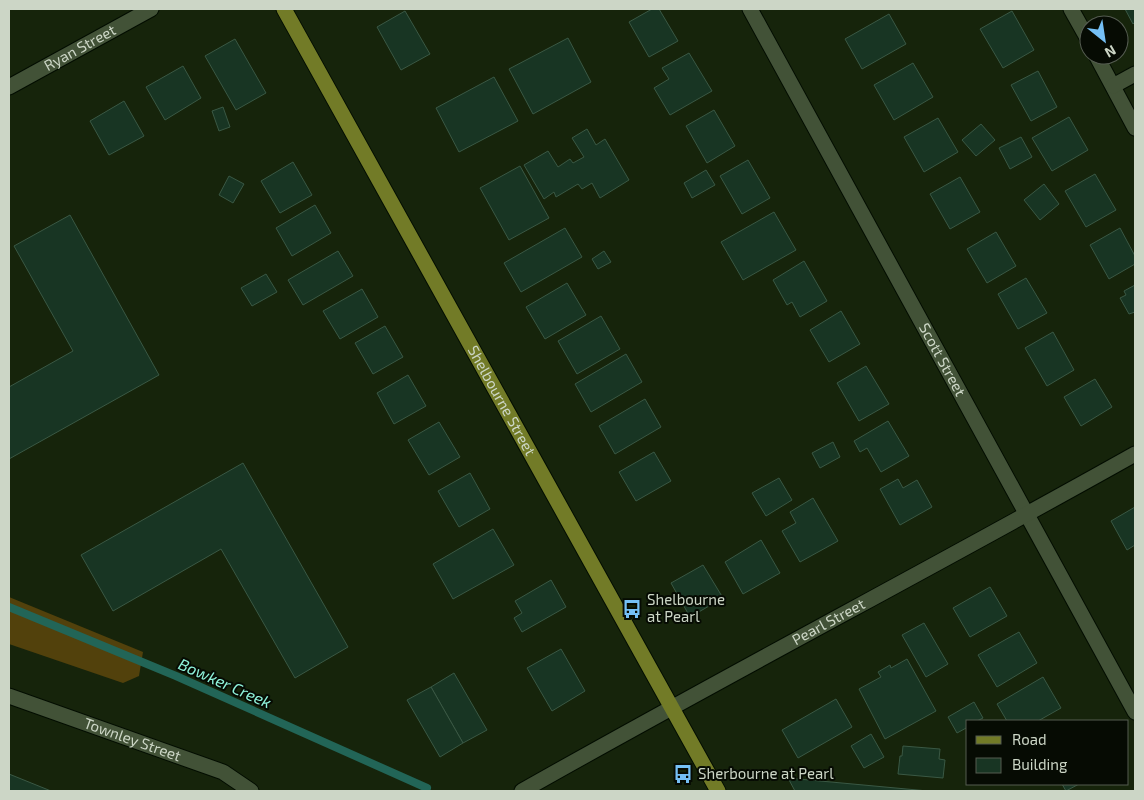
<svg xmlns="http://www.w3.org/2000/svg" width="1144" height="800" viewBox="0 0 1144 800" font-family="'Exo 2',sans-serif">
<style>
.forest{fill:#52410c}
.lines{fill:none;stroke-linecap:round;stroke-linejoin:round}
.stream{stroke:#226557;stroke-width:8}
.building{fill:#183523;stroke:#3a5844}
.minor-casing{stroke:#030d00;stroke-width:17}
.major-casing{stroke:#030d00;stroke-width:17}
.minor{stroke:#425237;stroke-width:15}
.major{stroke:#727b27;stroke-width:15}
.labels{text-anchor:middle;stroke-width:4;stroke-linejoin:round;paint-order:stroke}
.street-label{font-size:15px;fill:#ccd6c6;stroke:#060b03}
.poi-label{font-size:15px;fill:#ccd6c6;stroke:#060b03;text-anchor:start}
.water-label{font-size:16px;font-style:italic;fill:#8ff3db;stroke:#060b03}
</style>
<rect width="100%" height="100%" fill="#16240b"/>
<path class="forest" d="M9 597 143 652 139 676 123 683 9 644Z"/>
<g class="lines">
<path class="stream" d="M9 607 176 676 427 788"/>
</g>
<g class="building">
<path d="M652 9H659L678 41 649 57 629 22Z"/>
<path d="M1125 9H1135V22L1133 24Z"/>
<path d="M405 11 430 54 401 70 377 27Z"/>
<path d="M1012 11 1034 50 1003 68 980 29Z"/>
<path d="M889 14 906 44 862 69 845 39Z"/>
<path d="M568 38 591 82 533 114 509 69Z"/>
<path d="M235 39 266 93 236 110 205 56Z"/>
<path d="M689 53 712 91 670 115 654 88 669 79 662 68Z"/>
<path d="M913 63 933 97 894 120 874 85Z"/>
<path d="M183 66 201 98 165 120 146 87Z"/>
<path d="M1038 71 1057 107 1031 121 1011 85Z"/>
<path d="M494 77 518 121 459 152 436 108Z"/>
<path d="M124 101 144 136 109 155 90 121Z"/>
<path d="M223 107 230 127 219 131 212 111Z"/>
<path d="M714 110 735 146 707 163 686 126Z"/>
<path d="M1069 117 1088 150 1052 171 1032 138Z"/>
<path d="M938 118 958 152 924 172 904 137Z"/>
<path d="M981 124 995 140 976 156 962 140Z"/>
<path d="M587 129 596 145 605 139 629 180 600 198 592 183 582 189 578 184 556 197 554 192 544 199 524 165 548 151 558 167 570 159 573 163 584 157 572 138Z"/>
<path d="M1021 137 1032 157 1010 169 999 148Z"/>
<path d="M748 160 770 198 742 214 720 176Z"/>
<path d="M293 162 312 195 280 213 261 181Z"/>
<path d="M520 166 549 218 509 240 480 188Z"/>
<path d="M706 170 715 185 692 198 684 183Z"/>
<path d="M1095 174 1116 210 1086 227 1065 191Z"/>
<path d="M229 176 244 184 233 203 219 195Z"/>
<path d="M960 177 980 212 950 229 930 194Z"/>
<path d="M1044 184 1059 204 1040 220 1024 200Z"/>
<path d="M315 205 331 233 292 256 276 228Z"/>
<path d="M774 212 796 250 743 280 721 242Z"/>
<path d="M70 215 159 375 9 459V387L73 351 14 246Z"/>
<path d="M565 228 582 257 521 292 504 263Z"/>
<path d="M1120 228 1135 256V264L1109 279 1090 245Z"/>
<path d="M996 232 1016 266 987 283 967 249Z"/>
<path d="M338 251 353 276 303 305 288 280Z"/>
<path d="M604 251 611 262 598 269 592 259Z"/>
<path d="M804 261 827 301 800 317 792 302 787 305 773 280Z"/>
<path d="M266 274 277 292 252 306 241 288Z"/>
<path d="M1026 278 1047 313 1018 329 998 294Z"/>
<path d="M567 283 586 315 545 339 526 307Z"/>
<path d="M1135 285V312L1129 314 1120 298 1126 295 1124 291Z"/>
<path d="M362 289 378 317 340 339 323 311Z"/>
<path d="M841 311 860 344 829 362 810 330Z"/>
<path d="M601 316 620 349 577 374 558 341Z"/>
<path d="M385 326 403 357 373 374 355 343Z"/>
<path d="M1053 332 1074 370 1047 386 1025 348Z"/>
<path d="M626 354 642 382 591 412 575 384Z"/>
<path d="M866 366 889 404 859 421 837 383Z"/>
<path d="M408 375 426 406 394 424 377 393Z"/>
<path d="M1095 379 1112 407 1081 426 1064 397Z"/>
<path d="M645 399 661 427 615 454 599 426Z"/>
<path d="M888 421 909 456 881 472 867 448 860 452 854 441Z"/>
<path d="M439 422 460 457 429 475 408 440Z"/>
<path d="M833 442 840 457 820 468 812 453Z"/>
<path d="M654 452 671 481 636 501 619 472Z"/>
<path d="M243 463 348 647 295 678 221 549 113 611 81 555Z"/>
<path d="M470 473 490 509 459 527 438 491Z"/>
<path d="M779 478 792 500 766 516 752 493Z"/>
<path d="M898 479 903 488 917 480 932 507 900 525 880 489Z"/>
<path d="M813 498 838 541 800 562 782 531 796 523 790 512Z"/>
<path d="M1135 507V545L1127 550 1111 521Z"/>
<path d="M493 529 514 565 453 599 433 564Z"/>
<path d="M761 540 780 573 743 594 725 562Z"/>
<path d="M703 565 723 598 690 617 671 583Z"/>
<path d="M551 580 566 607 522 632 514 618 522 613 515 601Z"/>
<path d="M990 587 1007 616 970 637 953 608Z"/>
<path d="M924 623 948 664 926 677 902 635Z"/>
<path d="M1019 632 1037 663 997 687 978 655Z"/>
<path d="M561 649 585 691 552 711 527 668Z"/>
<path d="M907 659 936 711 885 739 859 689 881 677 878 672 890 665 891 668Z"/>
<path d="M454 673 487 730 463 743 431 687Z"/>
<path d="M1043 677 1061 708 1038 721H1007L997 704Z"/>
<path d="M431 687 463 743 440 757 407 700Z"/>
<path d="M836 699 852 727 798 758 782 730Z"/>
<path d="M974 702 983 718 977 721H968V727L957 733 948 717Z"/>
<path d="M871 734 884 757 864 768 851 746Z"/>
<path d="M903 746 940 749 939 759 945 760 943 778 898 774 900 756H902Z"/>
<path d="M9 774 51 791H9Z"/>
<path d="M788 778 928 791H795Z"/>
<path d="M1062 784H1079L1066 791Z"/>
</g>
<g class="lines">
<g class="minor-casing">
<g id="minor">
<path id="s1" d="M750 9 1135 712"/>
<path d="M1071 9 1089 41"/>
<path d="M1096 55 1135 128"/>
<path d="M1113 86 1135 74"/>
<path id="s2" d="M9 87 151 9"/>
<path id="s3" d="M9 696 223 772 251 791"/>
<path id="s4" d="M522 791C725 676 932 568 1135 454"/>
</g>
</g>
<g class="major-casing">
<g id="major">
<path id="s5" d="M284 9 718 791"/>
</g>
</g>
<use href="#minor" class="minor"/>
<use href="#major" class="major"/>
</g>
<defs>
<g id="bus-bare" transform="scale(1.5)"><path d="M-5-6H5V4H4V6H2V4H-2V6H-4V4H-5ZM-3.5-4V0h7V-4ZM-3.5 1.2v1.5H-2V1.2ZM2 1.2v1.5H3.5V1.2Z" fill="#75c0f6" stroke="#060b03" stroke-width="2.5" paint-order="stroke"/></g>
</defs>
<g fill-rule="evenodd">
<use href="#bus-bare" x="632" y="609"/>
<use href="#bus-bare" x="683" y="774"/>
</g>
<g class="labels">
<g class="street-label">
<text dy="5" stroke="none"><textPath href="#s2" startOffset="81">Ryan Street</textPath></text>
<text dy="5" stroke="none"><textPath href="#s1" startOffset="400">Scott Street</textPath></text>
<text dy="5" stroke="none"><textPath href="#s5" startOffset="448">Shelbourne Street</textPath></text>
<text dy="5" stroke="none"><textPath href="#s4" startOffset="350">Pearl Street</textPath></text>
<text dy="5" stroke="none"><textPath href="#s3" startOffset="131">Townley Street</textPath></text>
</g>
<g class="poi-label">
<text x="647" y="605">Shelbourne<tspan x="647" dy="17">at Pearl</tspan></text>
<text x="698" y="779">Sherbourne at Pearl</text>
</g>
<g class="water-label">
<text transform="translate(225 683) rotate(24)" y="6">Bowker Creek</text>
</g>
</g>
<rect width="1144" height="800" fill="none" stroke="#ccd6c6" stroke-width="20"/>
<rect x="966" y="720" width="162" height="65" fill="#060b03" stroke="#555c51"/>
<rect x="976" y="736" width="25" height="8" fill="#727b27" stroke="#555c51"/>
<text x="1012" y="745" font-size="15" fill="#ccd6c6">Road</text>
<rect x="976" y="758" width="25" height="15" fill="#183523" stroke="#555c51"/>
<text x="1012" y="770" font-size="15" fill="#ccd6c6">Building</text>
<g transform="translate(1104 40) rotate(150)"><circle r="24" fill="#060b03" stroke="#555c51"/>
<path d="M0-4L9 19L0 12L-9 19Z" fill="#75c0f6"/>
<text y="-8" font-size="14" font-weight="bold" text-anchor="middle" fill="#ccd6c6">N</text>
</g>
</svg>
